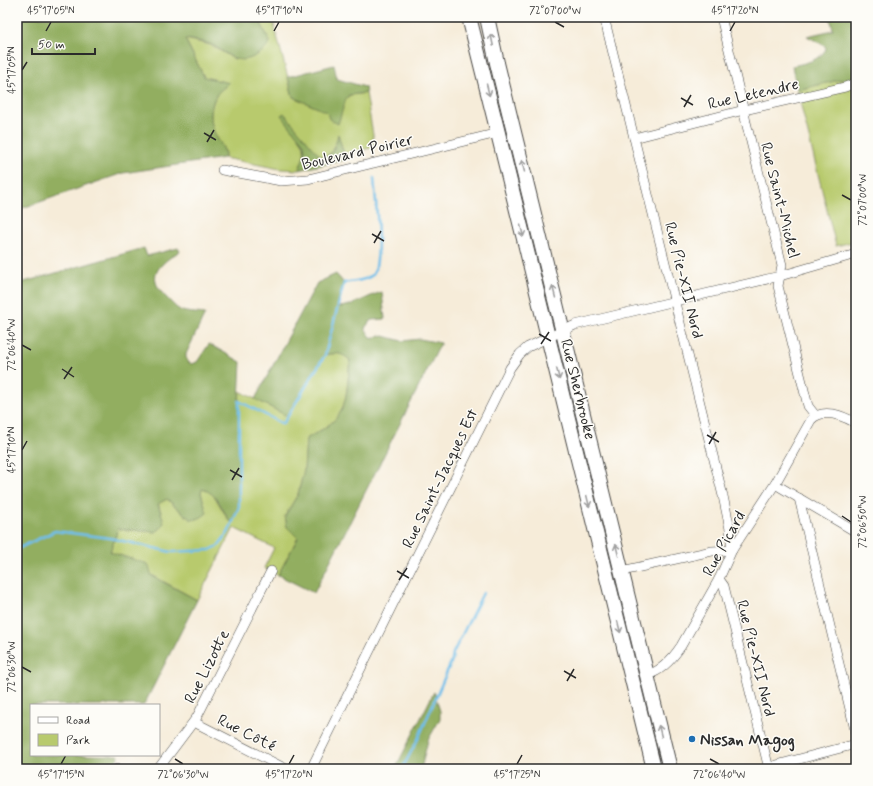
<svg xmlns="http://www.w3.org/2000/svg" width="873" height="786" viewBox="0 0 873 786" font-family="Mynerve,sans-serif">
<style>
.green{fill:#b8ca6d;stroke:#727a4c}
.forest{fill:#92ae60;stroke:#5e6c46}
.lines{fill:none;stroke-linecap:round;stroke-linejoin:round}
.stream{stroke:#70bfeb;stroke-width:2.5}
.minor-casing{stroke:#494845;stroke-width:10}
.primary-casing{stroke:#494845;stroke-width:16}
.minor{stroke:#fff;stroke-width:9}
.primary{stroke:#fff;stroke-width:14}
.oneway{stroke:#a0a0a0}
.ticks{fill:none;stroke:#2b2b2b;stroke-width:1.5}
.poi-dot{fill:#1f6fb2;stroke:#fdfcf7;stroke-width:1.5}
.labels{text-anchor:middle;stroke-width:3;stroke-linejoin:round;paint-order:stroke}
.street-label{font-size:16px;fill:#2b2b2b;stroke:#fdfcf7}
.poi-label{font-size:16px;font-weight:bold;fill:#2b2b2b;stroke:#fdfcf7;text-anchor:start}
.neatline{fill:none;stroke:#2b2b2b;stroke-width:1.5}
.ticks-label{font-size:10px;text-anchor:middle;fill:#2b2b2b}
</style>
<rect width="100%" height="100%" fill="#fdfcf7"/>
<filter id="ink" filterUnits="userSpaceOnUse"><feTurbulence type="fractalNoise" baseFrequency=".025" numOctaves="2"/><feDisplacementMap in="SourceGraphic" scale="8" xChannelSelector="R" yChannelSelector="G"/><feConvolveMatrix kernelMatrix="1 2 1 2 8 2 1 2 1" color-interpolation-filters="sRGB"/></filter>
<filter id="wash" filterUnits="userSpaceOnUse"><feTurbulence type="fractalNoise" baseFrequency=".012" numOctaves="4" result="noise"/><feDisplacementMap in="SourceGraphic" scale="16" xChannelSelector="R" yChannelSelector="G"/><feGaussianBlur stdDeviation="0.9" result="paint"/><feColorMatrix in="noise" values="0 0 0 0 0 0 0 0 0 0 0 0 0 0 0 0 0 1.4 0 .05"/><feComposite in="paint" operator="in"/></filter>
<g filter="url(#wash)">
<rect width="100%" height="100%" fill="#f6ecd9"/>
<g class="green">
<path d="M258 17H272L293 97 327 112 346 99 350 95 366 93 375 147 344 154 338 135C336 144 333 156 322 157L300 139C308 149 303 159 299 170L280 169 224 158 225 156C225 149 220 143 216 136 209 123 209 107 217 94 220 90 225 87 228 83L204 77 185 39 211 45 234 59 270 42Z"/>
<path d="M856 75V241L836 246 797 90 843 79V81Z"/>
<path d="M337 353 344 355 350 360C348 375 348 406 337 417 329 427 317 432 306 439L304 470 298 494 285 516 287 527 298 537 278 575 264 568 274 548 234 528 197 600 110 552 118 529 156 532 164 522 158 503 167 499 190 519 204 503 201 493 202 489 210 491 215 497 229 521 240 391 287 416 325 355Z"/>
</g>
<g class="forest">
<path d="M17 17H258L270 42C267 49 263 51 257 55 237 67 229 54 212 45 205 42 193 40 185 39L204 77 229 83C225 87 220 90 217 94 209 107 209 123 216 136 220 143 225 149 225 156L224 158 123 173 17 210Z"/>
<path d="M830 17H856V75L844 82 843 79 797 90 792 66C805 63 819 61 826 49L825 46 807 36 833 30Z"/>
<path d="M334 65 337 79 365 87 366 93 349 95 346 99 338 124 329 119 327 112 293 97 288 77Z"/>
<path d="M284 113 318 154 322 157C334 156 336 144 338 134L344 154 345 160 299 170 305 153 304 144 281 115Z"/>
<path d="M144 248 147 256 178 248 180 251C158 265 144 277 168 299 172 303 176 308 180 310 185 313 199 313 205 314L186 354V358L188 362 192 364 197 362 209 344 241 362 239 401V507L233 522 229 521C222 508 217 493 202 489L201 493 207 513C202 517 196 521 190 519L167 499 158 504 164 522 161 528 156 532 118 529 110 552 148 564 152 576 197 600 144 705H31V755H119L112 769H17V284Z"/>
<path d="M336 274 344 283 338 307C353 307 367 296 382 292L385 319 371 320 365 328 372 339 380 335 402 341 420 339 441 343 314 593 278 575 298 538 287 527 285 516 298 494 304 470 306 439C317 432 329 427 337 417 348 406 348 375 350 360 341 352 335 353 325 355L287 416 255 399 317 283Z"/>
<path d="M434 692 440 711V719L428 740 421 769H395Z"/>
</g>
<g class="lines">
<g class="stream">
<path d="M17 549 55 531 110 538 171 552 210 550 218 546 228 533 239 507V401L283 424 325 355 344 283C352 281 365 281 371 276 384 267 375 194 374 178"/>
<path d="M402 769 418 739 452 660 453 653 483 593"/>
</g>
</g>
</g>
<g filter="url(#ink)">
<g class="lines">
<g class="minor-casing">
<g id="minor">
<path d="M604 17 723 496 730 529 732 550"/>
<path d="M721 17 741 99 746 122 782 265 778 286 808 406 815 415"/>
<path d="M634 138 744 110 845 87 856 83"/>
<path d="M222 170 281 181 308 179 498 133"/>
<path d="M775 484 856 532"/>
<path d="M799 498 856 734"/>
<path d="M622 571 712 551 732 550"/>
<path d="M719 579 724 586 769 769"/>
<path d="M647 675C662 671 673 658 681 646L719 579 732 550 775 484 811 420C823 407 843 416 856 423"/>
<path d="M194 722 286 769"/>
<path d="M769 767 856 744"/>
<path d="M117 769H118"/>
<path d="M158 769 197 717 271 571"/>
<path d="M311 769 510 368 520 354 528 347 575 325 780 276 856 254"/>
</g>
</g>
<g class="primary-casing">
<g id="primary">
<path d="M469 17 498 133 654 769"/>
<path d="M487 17 497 63 670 769"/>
</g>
</g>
<use href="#minor" class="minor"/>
<use href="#primary" class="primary"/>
</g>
<defs><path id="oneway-shaft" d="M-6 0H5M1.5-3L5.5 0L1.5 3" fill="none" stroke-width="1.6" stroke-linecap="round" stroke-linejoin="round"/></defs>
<g class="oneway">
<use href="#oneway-shaft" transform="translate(492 40) rotate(-102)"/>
<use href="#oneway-shaft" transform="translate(488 90) rotate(76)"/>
<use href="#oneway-shaft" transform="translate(523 166) rotate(-104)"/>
<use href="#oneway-shaft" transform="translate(522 231) rotate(76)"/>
<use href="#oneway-shaft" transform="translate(554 292) rotate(-104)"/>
<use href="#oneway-shaft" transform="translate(558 374) rotate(76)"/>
<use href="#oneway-shaft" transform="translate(588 501) rotate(76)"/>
<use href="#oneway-shaft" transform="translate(617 550) rotate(-104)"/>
<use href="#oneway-shaft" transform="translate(619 627) rotate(76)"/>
<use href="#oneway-shaft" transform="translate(660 731) rotate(-104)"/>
</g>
</g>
<path class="ticks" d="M555 22 564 27M46 31 51 22M274 31 279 22M730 31 735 22M22 70 27 62M681 98 693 105M684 107 691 95M204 133 216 140M207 142 214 130M842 195 851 200M372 234 384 241M374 243 381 231M539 334 551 341M541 344 549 332M22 345 31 350M62 369 74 377M64 379 72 367M707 435 719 442M709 444 716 432M22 450 27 441M230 470 242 477M232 480 239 468M842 516 851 522M397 571 409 578M399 580 407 568M22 667 31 672M564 671 576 678M567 681 574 669M175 759 183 764M710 759 719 764M61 764 66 755M289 764 294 755M517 764 522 755"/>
<circle class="poi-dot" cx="692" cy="739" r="4"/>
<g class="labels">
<g class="street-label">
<text transform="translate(753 93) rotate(-13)" y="6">Rue Letendre</text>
<text transform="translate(357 151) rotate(-13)" y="6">Boulevard Poirier</text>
<text transform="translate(781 200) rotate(76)" y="6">Rue Saint-Michel</text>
<text transform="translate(685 280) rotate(76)" y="6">Rue Pie-XII Nord</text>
<text transform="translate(579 389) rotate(76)" y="6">Rue Sherbrooke</text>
<text transform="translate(439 478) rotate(-64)" y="6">Rue Saint-Jacques Est</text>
<text transform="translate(723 543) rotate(-61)" y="6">Rue Picard</text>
<text transform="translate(757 658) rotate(76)" y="6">Rue Pie-XII Nord</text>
<text transform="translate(206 666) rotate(-63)" y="6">Rue Lizotte</text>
<text transform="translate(247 732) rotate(27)" y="6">Rue Côté</text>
</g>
<g class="poi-label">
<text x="700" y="745">Nissan Magog</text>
</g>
</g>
<rect width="873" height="786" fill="none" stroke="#fdfcf7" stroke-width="44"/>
<rect x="30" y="704" width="130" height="52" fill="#fdfcf7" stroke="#a9a8a5"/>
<rect x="38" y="717" width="20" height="6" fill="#ffffff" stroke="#a9a8a5"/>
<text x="66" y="724" font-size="12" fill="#2b2b2b">Road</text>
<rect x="38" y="734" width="20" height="12" fill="#b8ca6d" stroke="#a9a8a5"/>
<text x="66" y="744" font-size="12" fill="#2b2b2b">Park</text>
<path d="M32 48v6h63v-6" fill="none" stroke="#2b2b2b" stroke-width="2"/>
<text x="38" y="48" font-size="12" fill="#2b2b2b" stroke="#fdfcf7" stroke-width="3" paint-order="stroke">50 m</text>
<rect x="22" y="22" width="829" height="742" class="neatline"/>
<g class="ticks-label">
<text x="51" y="14">45°17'05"N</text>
<text x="279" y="14">45°17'10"N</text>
<text x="555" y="14">72°07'00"W</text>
<text x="735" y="14">45°17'20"N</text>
<text transform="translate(11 70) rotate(-90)" y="4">45°17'05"N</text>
<text transform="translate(862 200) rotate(-90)" y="4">72°07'00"W</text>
<text transform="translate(11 345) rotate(-90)" y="4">72°06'40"W</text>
<text transform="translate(11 450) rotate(-90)" y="4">45°17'10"N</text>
<text transform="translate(862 522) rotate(-90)" y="4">72°06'50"W</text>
<text transform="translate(11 667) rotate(-90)" y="4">72°06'30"W</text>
<text x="61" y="778">45°17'15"N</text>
<text x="183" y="778">72°06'30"W</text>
<text x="289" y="778">45°17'20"N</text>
<text x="517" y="778">45°17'25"N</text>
<text x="719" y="778">72°06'40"W</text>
</g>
</svg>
